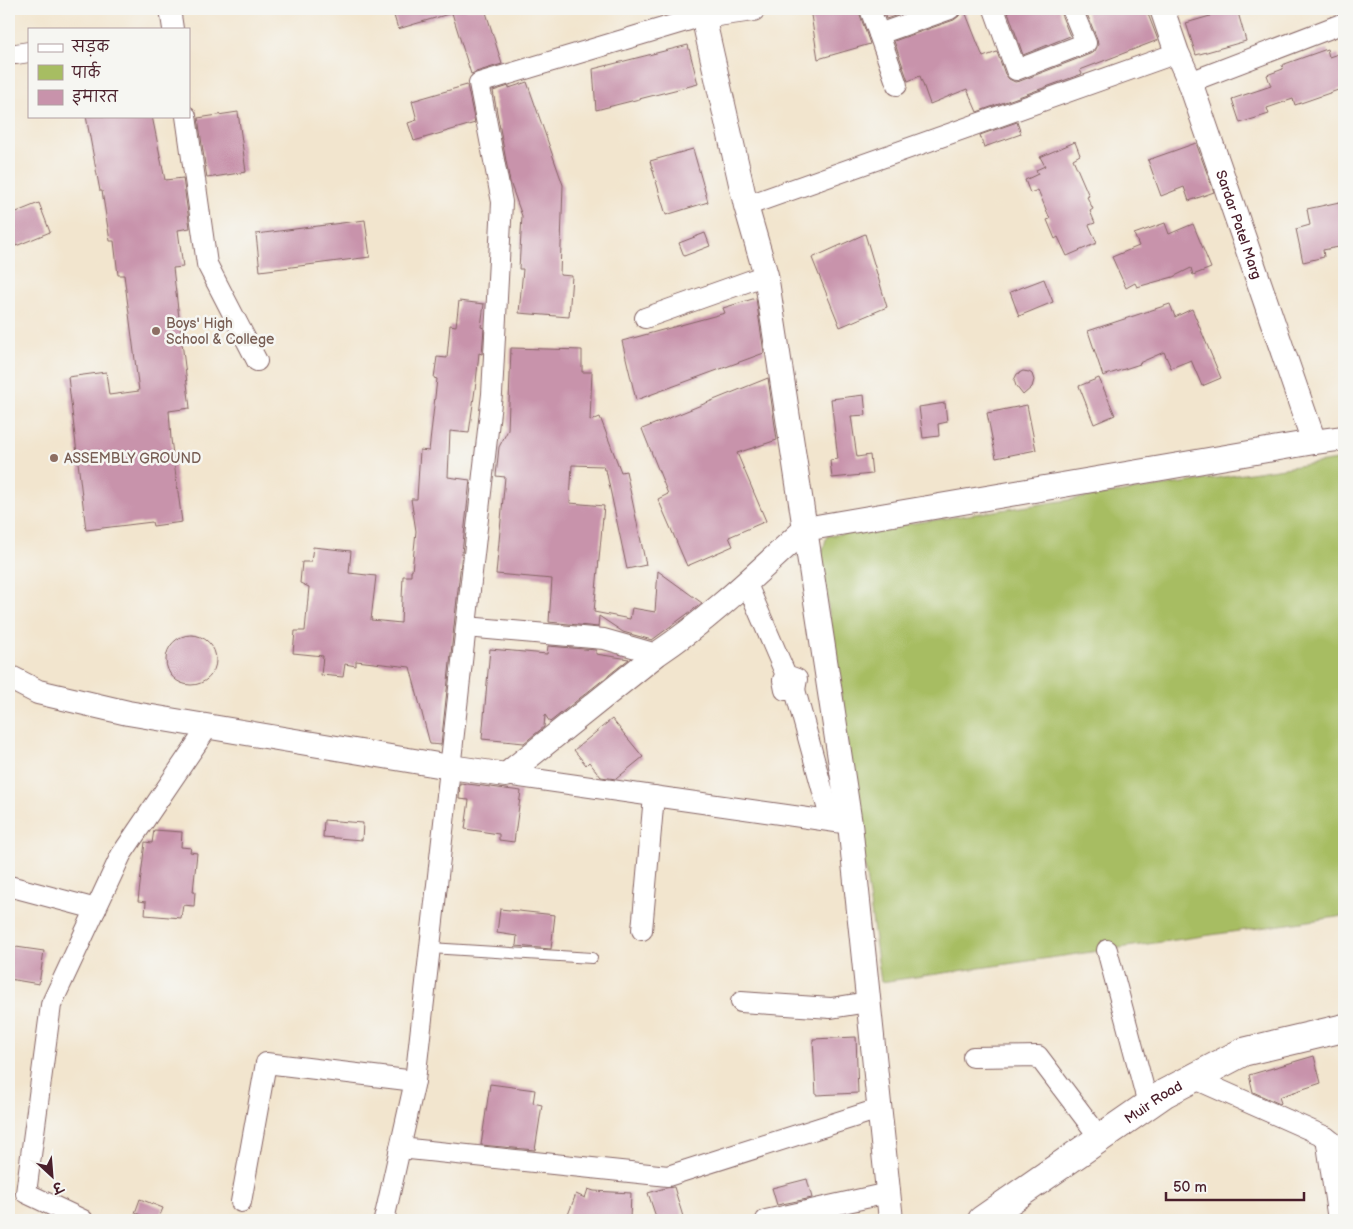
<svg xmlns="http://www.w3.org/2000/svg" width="1353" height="1229" viewBox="0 0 1353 1229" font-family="'Balsamiq Sans','Playpen Sans Deva',sans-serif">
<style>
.green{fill:#a7bd62;stroke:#786e46}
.building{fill:#c893ab}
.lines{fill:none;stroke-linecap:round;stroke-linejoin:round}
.service-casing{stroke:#856464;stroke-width:12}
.minor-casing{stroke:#856464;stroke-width:22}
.tertiary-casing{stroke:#856464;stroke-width:26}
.secondary-casing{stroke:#856464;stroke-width:30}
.service{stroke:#fff;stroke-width:10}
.minor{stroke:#fff;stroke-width:20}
.tertiary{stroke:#fff;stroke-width:24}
.secondary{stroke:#fff;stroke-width:28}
.education-dot{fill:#8d6e63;stroke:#f6f6f2;stroke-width:2}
.labels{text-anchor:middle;stroke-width:5;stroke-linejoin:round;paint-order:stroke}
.street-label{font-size:14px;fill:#4a1f2b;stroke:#f6f6f2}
.education-label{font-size:14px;fill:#785e54;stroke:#f6f6f2;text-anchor:start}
</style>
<rect width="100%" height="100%" fill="#f6f6f2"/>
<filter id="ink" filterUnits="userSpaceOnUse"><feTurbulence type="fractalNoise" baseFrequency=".02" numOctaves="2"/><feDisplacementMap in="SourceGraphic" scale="10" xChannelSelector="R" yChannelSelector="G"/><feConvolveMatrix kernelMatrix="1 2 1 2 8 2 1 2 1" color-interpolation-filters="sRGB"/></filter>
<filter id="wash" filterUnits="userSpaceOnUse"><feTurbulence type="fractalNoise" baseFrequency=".0096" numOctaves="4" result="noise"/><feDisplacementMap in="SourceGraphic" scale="20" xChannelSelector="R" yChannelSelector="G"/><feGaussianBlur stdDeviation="1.12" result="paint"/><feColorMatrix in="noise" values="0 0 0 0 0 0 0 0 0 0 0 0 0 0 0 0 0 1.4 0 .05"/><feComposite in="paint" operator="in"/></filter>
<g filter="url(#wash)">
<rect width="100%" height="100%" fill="#f2e5ce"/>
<path class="green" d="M1344 459V916L881 982 821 556 827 536Z"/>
<g id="blocks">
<g class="building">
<path d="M392 9H485L502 64 476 72 471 74 452 13 398 29Z"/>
<path d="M810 9H858L870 44 818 59Z"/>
<path d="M883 9H915L886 19Z"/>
<path d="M962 9H964L983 57 997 52 1005 74 1009 79 1015 82 1020 81 1090 54 1095 51 1098 45 1097 39 1085 9H1146L1158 40 1080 70 1082 74 977 112 967 89 930 104 920 76 908 81 894 41 954 20 959 16Z"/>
<path d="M1007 9H1060L1061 14 1070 36 1023 55Z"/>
<path d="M1208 9H1237L1246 41 1196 55 1186 23 1210 16Z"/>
<path d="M688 45 698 84 596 110 593 69Z"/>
<path d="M1327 49 1329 57 1338 54 1344 74V88L1295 105 1293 99 1267 108 1269 114 1240 123 1232 99 1271 86 1267 75 1283 69 1282 65Z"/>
<path d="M527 82 563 185 560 275 572 276 569 317 519 313 523 269H519L522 216 510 182 493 91 509 86V88Z"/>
<path d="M467 85 475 123 414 141 408 123 417 120 412 101Z"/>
<path d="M238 112 246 172 207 178 198 118Z"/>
<path d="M86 116H152L165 180 183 178 190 228 178 230 183 267 173 268 190 408 169 411 171 439 182 522 153 526 152 522 86 530 68 377 106 372 109 395 139 391 124 275H118L114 241H110L102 191H100Z"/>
<path d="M1017 122 1021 134 984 147 980 135Z"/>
<path d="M1075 142 1080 155 1073 159 1089 196 1087 197 1093 209 1090 211 1095 223 1089 225 1097 243 1067 256 1058 237 1055 239 1047 220 1050 219 1038 190 1030 193 1025 180 1038 174 1036 170 1045 166 1040 157Z"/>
<path d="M1196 143 1214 192 1189 201 1184 187 1161 196 1148 160Z"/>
<path d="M693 149 708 202 666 215 650 161Z"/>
<path d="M1344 201V246L1323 250 1324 257 1303 262 1296 229 1310 225 1307 209Z"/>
<path d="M39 203 50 232 16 246 9 229V215Z"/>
<path d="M365 220 370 257 260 271 256 234Z"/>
<path d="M1165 223 1169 234 1193 224 1211 268 1193 275 1191 268 1173 277 1137 287 1135 283 1126 288 1112 257 1139 246 1134 234Z"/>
<path d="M705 233 710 246 684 256 679 243Z"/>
<path d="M865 234 887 307 840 327 812 258Z"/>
<path d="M1044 279 1053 302 1019 316 1010 292Z"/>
<path d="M756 298 764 353 636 400 622 341 725 313 723 308Z"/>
<path d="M459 301 484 304 481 327 484 328 482 354 479 353 476 382 469 433 450 431 448 477 470 480 441 745 430 744 410 667 356 661V666L345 664 343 677 321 675 323 656 293 653 295 631H305L309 587 300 583 302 562H311L313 547 351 551 349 573 376 576 371 620 401 623 403 576H411V571H412L416 531 411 499H417L420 450 429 451 437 379 434 378 437 357 447 358 450 325 456 326Z"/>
<path d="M1170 304 1175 317 1192 309 1221 378 1202 386 1191 360 1171 368 1164 352 1139 363 1140 364 1103 376 1088 331Z"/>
<path d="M511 348 582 350V372H592L590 421 600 417 621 472 626 471 646 565 627 569 606 470H604L603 466 572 465 570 503 604 506 594 612 630 619 632 608 655 612 658 571 702 603 652 640 623 632 599 616 598 627 549 622 552 579 496 574 505 477 496 476 499 447 508 430Z"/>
<path d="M1023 371 1029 372 1032 374 1034 380 1032 387 1023 395 1016 386 1014 380 1017 374Z"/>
<path d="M768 378 777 440 737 453 766 521 729 537 733 546 687 566 658 499 668 494 642 429Z"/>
<path d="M1099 378 1115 415 1094 424 1079 386Z"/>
<path d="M864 395 866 415 851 416 857 457 870 455 872 474 832 478 830 460 838 459 831 399Z"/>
<path d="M945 403 947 422 938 424 939 436 923 438 919 407Z"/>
<path d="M1027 405 1036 450 996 458 987 413Z"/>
<circle cx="191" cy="660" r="25"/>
<path d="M548 646 596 650V654L629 659 550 722 545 715 544 727 524 743 482 739 490 649 547 654Z"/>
<path d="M612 719 643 757 616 779 601 777 589 762 586 765 574 750Z"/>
<path d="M460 783 521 791 514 842 499 840V834L465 829 469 800 459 799Z"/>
<path d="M324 820 363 823 362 840 323 837Z"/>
<path d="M154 830 182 832 181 847 191 848 190 852 197 853 193 892H195L194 906 183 905 181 918 145 915 146 902 138 901 145 842 152 843Z"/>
<path d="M500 909 555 915 551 949 516 946 517 936 497 933Z"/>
<path d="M9 946 44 951 39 984 9 979Z"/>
<path d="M856 1037 858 1093 816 1095 813 1039Z"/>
<path d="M1314 1056 1321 1083 1279 1097 1281 1103 1280 1104 1253 1092 1249 1075Z"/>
<path d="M490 1084 535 1090 533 1103 542 1105 535 1150 481 1145Z"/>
<path d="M807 1179 812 1198 777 1205 772 1188Z"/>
<path d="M674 1187 684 1220H657L648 1193 665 1188Z"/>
<path d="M588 1189 594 1191 631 1193 630 1220H566L576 1194 585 1198Z"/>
<path d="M140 1199 163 1208 158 1220H154L135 1213Z"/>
</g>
</g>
</g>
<g filter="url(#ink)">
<use href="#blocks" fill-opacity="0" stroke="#856464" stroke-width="1"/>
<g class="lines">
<g class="service-casing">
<path id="service" d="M430 948 592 958"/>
</g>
<g class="minor-casing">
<g id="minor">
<path d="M170 9 173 29"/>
<path d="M870 9 897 85"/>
<path d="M994 9 1016 70 1086 43 1072 9"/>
<path d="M879 34 950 9"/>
<path d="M9 54H16L29 52"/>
<path d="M1190 82 1344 23"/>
<path d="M186 116 207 264 257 361"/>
<path d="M746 206 1177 53"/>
<path d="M645 318 766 275"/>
<path d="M746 582 786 675 783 680 785 690H795L797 679 786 675"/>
<path d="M466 627 604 639 657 654"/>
<path d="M795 690 831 821"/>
<path d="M506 775 850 824"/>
<path d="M9 886 96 909"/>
<path d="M642 930 654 796"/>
<path d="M1107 950 1148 1104"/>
<path d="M741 1002 831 1008 868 1002"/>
<path d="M973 1057 1038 1056 1100 1138"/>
<path d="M1193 1078 1326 1137 1344 1151"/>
<path d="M1326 1137 1338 1220"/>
<path d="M400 1148 668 1176 879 1109"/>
<path d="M241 1202 266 1063 415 1081"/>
<path d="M83 1220 26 1193 51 1005 121 855 208 727"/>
<path d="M384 1220 415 1081 492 394 502 202 479 83 703 16"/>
<path d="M766 1220 888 1193"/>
</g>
</g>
<g class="tertiary-casing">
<g id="tertiary">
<path d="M753 9 703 16 746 206 766 275 805 529 850 824 891 1220"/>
<path id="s1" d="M1162 9 1177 53 1190 82 1314 442"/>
<path d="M9 677 38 692 128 713 450 767 506 775 657 654C711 618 758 572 805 529L1314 442 1344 438"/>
</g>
</g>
<g class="secondary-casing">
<g id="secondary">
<path id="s2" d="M982 1220 1165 1093 1243 1052 1344 1028"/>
</g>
</g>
<use href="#service" class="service"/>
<use href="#minor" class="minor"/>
<use href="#tertiary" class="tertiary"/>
<use href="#secondary" class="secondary"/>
</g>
</g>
<g class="education-dot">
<circle cx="156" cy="331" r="5"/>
<circle cx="54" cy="458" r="5"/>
</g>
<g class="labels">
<g class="street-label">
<text dy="5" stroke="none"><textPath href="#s1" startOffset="229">Sardar Patel Marg</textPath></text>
<text dy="5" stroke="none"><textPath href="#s2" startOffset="208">Muir Road</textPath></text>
</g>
<g class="education-label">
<text x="166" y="328">Boys' High<tspan x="166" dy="16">School &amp; College</tspan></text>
<text x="64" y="463">ASSEMBLY GROUND</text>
</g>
</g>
<rect width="1353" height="1229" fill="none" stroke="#f6f6f2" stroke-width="30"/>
<rect x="28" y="28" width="162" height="90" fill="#f6f6f2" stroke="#b1a0a2"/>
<rect x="38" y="44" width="25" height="8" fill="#ffffff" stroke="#b1a0a2"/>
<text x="72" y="52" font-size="15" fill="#4a1f2b">सड़क</text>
<rect x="38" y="65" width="25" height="15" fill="#a7bd62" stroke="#b1a0a2"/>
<text x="72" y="78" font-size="15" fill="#4a1f2b">पार्क</text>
<rect x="38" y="90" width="25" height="15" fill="#c893ab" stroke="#b1a0a2"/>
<text x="72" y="102" font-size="15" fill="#4a1f2b">इमारत</text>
<g transform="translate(52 1176) rotate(154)" stroke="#f6f6f2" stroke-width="4" paint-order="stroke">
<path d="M0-4L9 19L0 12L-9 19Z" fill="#4a1f2b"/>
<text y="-8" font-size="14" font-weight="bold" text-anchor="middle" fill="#4a1f2b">उ</text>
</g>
<path d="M1166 1192v8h138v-8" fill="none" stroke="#4a1f2b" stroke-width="2.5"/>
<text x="1173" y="1192" font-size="15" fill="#4a1f2b" stroke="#f6f6f2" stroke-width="4" paint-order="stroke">50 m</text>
</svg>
